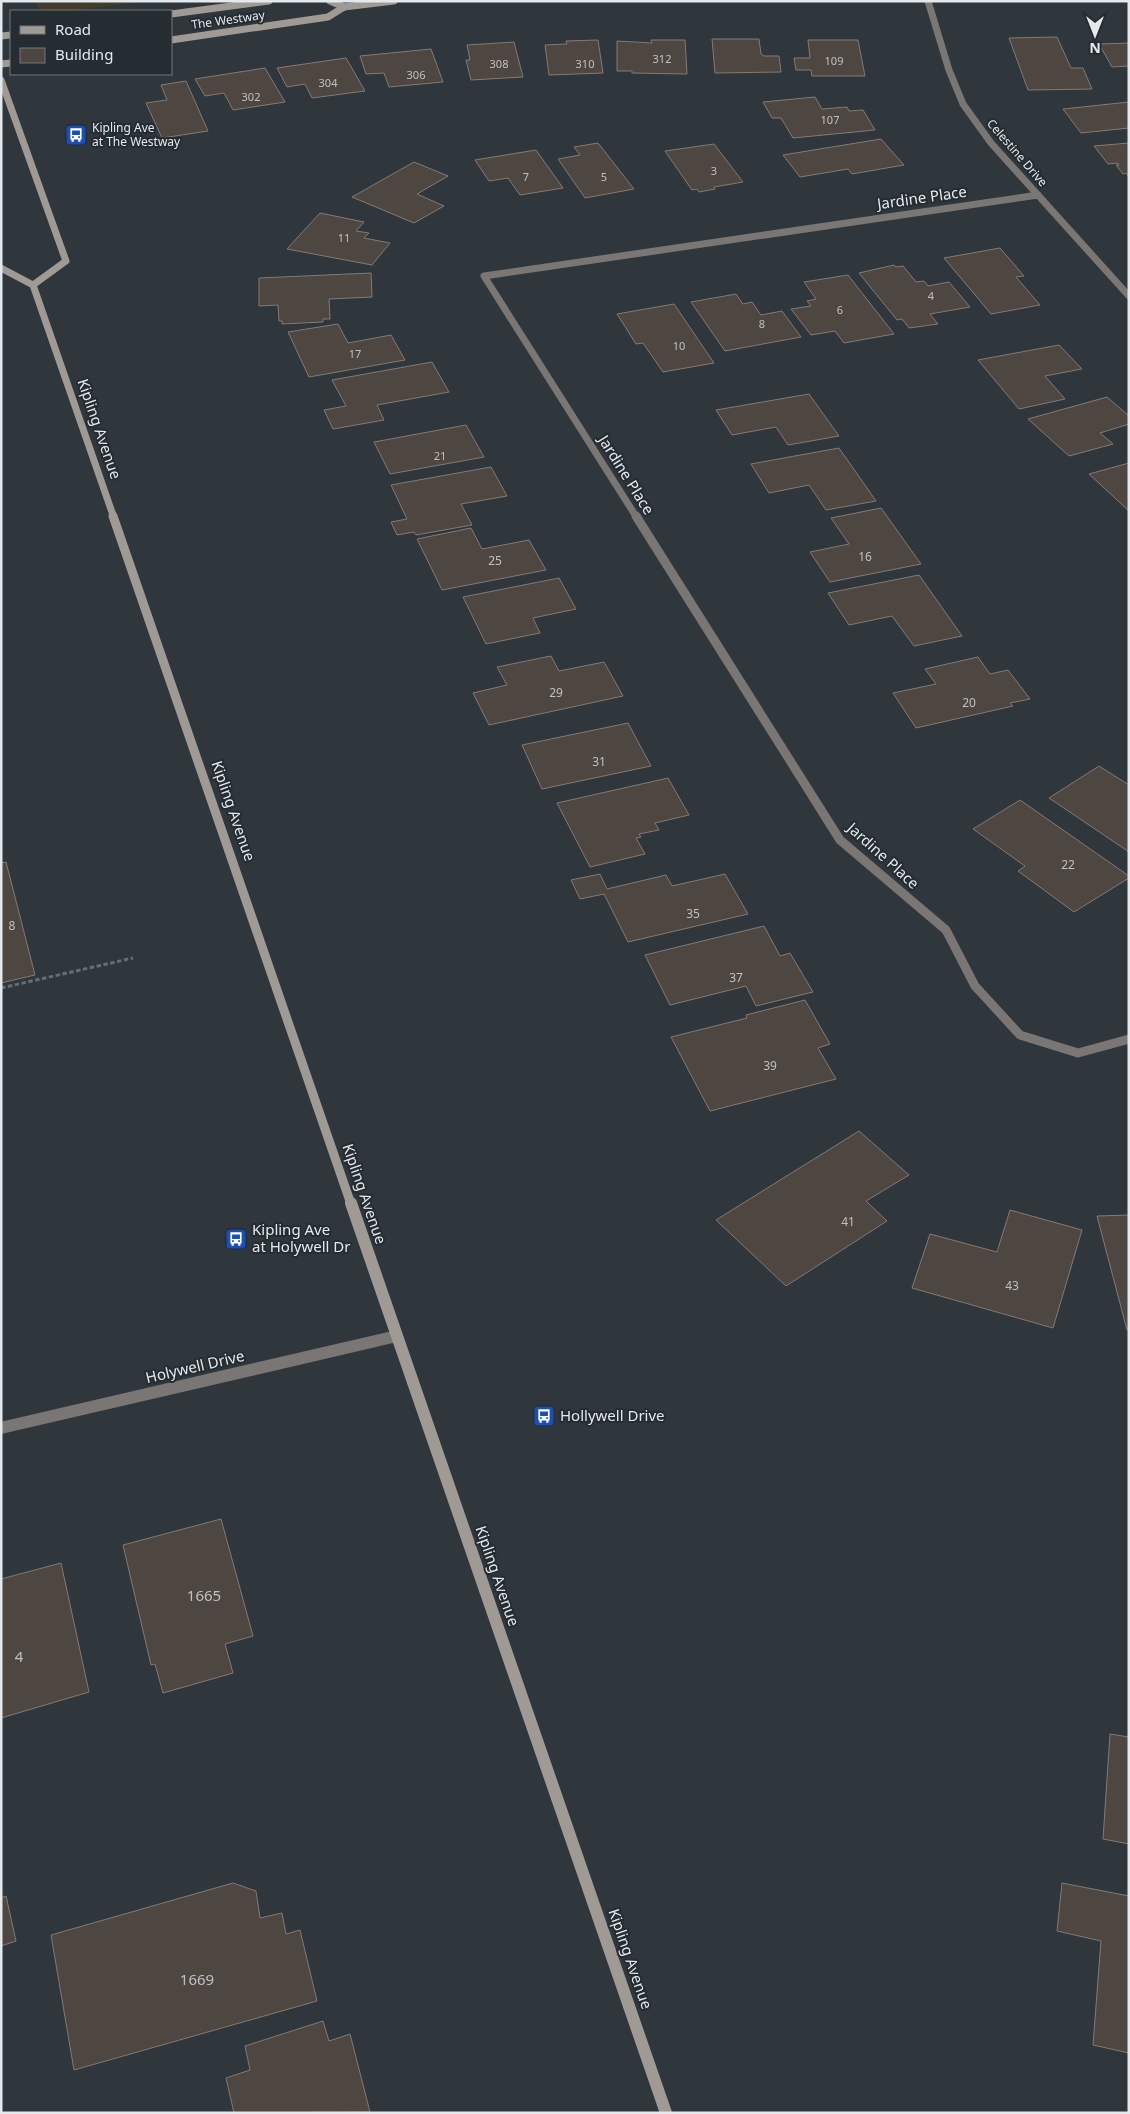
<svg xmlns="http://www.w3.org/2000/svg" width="1130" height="2114" viewBox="0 0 1130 2114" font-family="'Noto Sans',sans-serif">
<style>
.education{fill:#453b2b}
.building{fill:#4e4640;stroke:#837a74}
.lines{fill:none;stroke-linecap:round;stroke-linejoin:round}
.path{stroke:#666d72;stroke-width:3;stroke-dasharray:4.5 2.5;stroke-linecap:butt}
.minor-far2{stroke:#7a7673;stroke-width:7}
.minor-far1{stroke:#7a7673;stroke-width:9}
.minor{stroke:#7a7673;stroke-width:12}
.secondary-far2{stroke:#a09a95;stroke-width:7}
.secondary-far1{stroke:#a09a95;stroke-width:9}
.secondary{stroke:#a09a95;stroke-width:12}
.labels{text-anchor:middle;stroke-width:4;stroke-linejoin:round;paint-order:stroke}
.far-number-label{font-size:11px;fill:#bec0c2}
.far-street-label{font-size:12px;fill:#e4e9ed;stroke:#252c32}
.far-poi-label{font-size:12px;fill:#e4e9ed;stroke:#252c32;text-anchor:start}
.number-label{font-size:12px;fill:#bec0c2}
.street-label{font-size:15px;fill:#e4e9ed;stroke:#252c32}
.poi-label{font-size:15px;fill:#e4e9ed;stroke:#252c32;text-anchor:start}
.near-number-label{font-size:15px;fill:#bec0c2}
</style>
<rect width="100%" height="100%" fill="#2f363c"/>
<path class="education" d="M34 1H149L68 11 45 10 39 8Z"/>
<g class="building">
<path d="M1057 37 1071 68H1083L1092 89 1028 90 1009 38Z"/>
<path d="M712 39H759L761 54 764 56H779L781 72 715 73Z"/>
<path d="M598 40 603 73 549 75 545 45 567 44 566 41Z"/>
<path d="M651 40H685L687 74 632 73V71H617V41L652 43Z"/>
<path d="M808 40H858L865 76H812L811 70H796L794 58H810Z"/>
<path d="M514 42 523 77 471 80 466 60H470L467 45Z"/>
<path d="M1129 43V66L1112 67 1099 44Z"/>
<path d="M431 49 443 82 389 87 384 73 366 74 360 56Z"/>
<path d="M346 58 365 91 312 98 305 84 287 87 277 68Z"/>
<path d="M265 68 285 102 233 110 224 93 205 96 195 79Z"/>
<path d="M186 81 208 131 162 138 146 103 167 100 161 85Z"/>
<path d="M815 97 822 109 847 107 849 111 863 110 875 130 793 138 781 118H772L763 102Z"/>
<path d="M1129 102V128L1081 133 1063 109Z"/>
<path d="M881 139 904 165 852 174 848 169 800 177 783 155Z"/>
<path d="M598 143 634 189 585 198 558 159 580 155 574 147Z"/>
<path d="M1129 143V177L1126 173 1123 174 1116 165H1119L1118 163 1108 164 1094 146Z"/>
<path d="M714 144 743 182 714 187 715 189 699 192 697 189 692 190 665 151Z"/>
<path d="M536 150 563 188 520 195 508 178 489 181 475 160Z"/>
<path d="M414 162 448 176 417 194 444 206 414 223 352 197Z"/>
<path d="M320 213 364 222 356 231 369 233 364 238 390 243 372 265 287 249Z"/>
<path d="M1000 248 1024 276 1016 277 1040 305 991 314 944 258Z"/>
<path d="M894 265 896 267 903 266 916 282 924 281 928 286 949 282 970 307 930 314 938 324 909 328 902 319 897 320 859 273Z"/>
<path d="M371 273 372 297 329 299 330 319H323V322L282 324V321H279L278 305 259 306V278Z"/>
<path d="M848 275 894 334 844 343 835 331 811 335 791 309 811 306 807 301 816 299 804 282Z"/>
<path d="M736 294 743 304 752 302 761 315 782 311 801 337 725 351 691 302Z"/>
<path d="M674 304 714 363 663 372 643 343 636 344 617 314Z"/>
<path d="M338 324 348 343 391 335 405 360 309 377 288 332Z"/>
<path d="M1059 345 1082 369 1045 376 1065 399 1019 409 978 360Z"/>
<path d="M432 362 449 392 377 405 384 420 333 429 324 410 346 406 332 380Z"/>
<path d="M809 394 839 436 788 445 776 427 732 435 716 410Z"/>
<path d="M1107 397 1129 416V424L1100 433 1113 444 1069 456 1028 419Z"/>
<path d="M466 425 484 457 390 474 374 442Z"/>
<path d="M839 448 876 501 826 510 809 485 769 493 751 464Z"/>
<path d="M1129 463V511L1089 474Z"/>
<path d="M491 467 507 496 461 504 472 525 416 535 414 532 397 535 391 522 407 519 391 485Z"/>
<path d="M881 508 921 564 830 582 810 552 849 544 831 518Z"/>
<path d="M471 528 482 549 529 540 546 570 442 590 417 539Z"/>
<path d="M919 575 962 636 914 646 892 616 849 625 828 593Z"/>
<path d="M559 578 576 609 533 618 540 633 486 644 463 597Z"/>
<path d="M551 656 559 671 604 662 623 696 489 725 473 693 507 685 497 667Z"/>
<path d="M978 657 990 674 1008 670 1030 699 1010 703 1013 706 916 728 893 693 936 684 925 669Z"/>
<path d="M628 723 651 766 542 789 522 745Z"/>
<path d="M1099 766 1129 785V852L1049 798Z"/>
<path d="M668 778 689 815 655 823 659 830 639 834 641 837 636 838 645 854 590 867 557 803Z"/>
<path d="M1020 800 1129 876V878L1074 912 1018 871 1025 866 973 829Z"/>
<path d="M6 862 35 975 1 983V863Z"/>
<path d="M600 874 607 889 666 875 672 886 725 874 748 914 628 942 604 894 580 899 571 880Z"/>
<path d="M764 926 780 956 790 953 813 992 756 1006 746 986 670 1005 645 955Z"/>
<path d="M805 1000 830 1044 818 1048 836 1079 710 1111 671 1037 747 1018 746 1015Z"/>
<path d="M859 1131 909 1175 866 1201 887 1221 786 1286 716 1220Z"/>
<path d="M1010 1210 1082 1230 1053 1328 912 1288 930 1234 997 1252Z"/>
<path d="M1129 1215V1330H1127L1097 1216Z"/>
<path d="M221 1519 253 1636 225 1644 233 1673 163 1693 155 1664 151 1665 123 1545Z"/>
<path d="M61 1563 89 1692 1 1718V1579Z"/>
<path d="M1110 1734 1129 1737V1844L1103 1839Z"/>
<path d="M233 1883 256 1891 260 1918 282 1913 286 1934 300 1930 317 2001 74 2070 51 1935Z"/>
<path d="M1062 1883 1129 1896V2053L1093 2045 1101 1941 1057 1931Z"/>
<path d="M6 1896 16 1941 1 1946V1898Z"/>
<path d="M323 2021 329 2041 350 2034 370 2112 234 2113 226 2078 250 2070 245 2046Z"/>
</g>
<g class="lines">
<path class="path" d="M1 988 133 958"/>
<g class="minor-far2">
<path d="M928 1 949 70 963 104 991 143 1129 296"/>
<path d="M637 518 484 276 1038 195"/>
</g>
<path class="minor-far1" d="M636 516 840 840 946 930 975 986 1020 1035 1078 1053 1129 1039"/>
<path class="minor" d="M1 1428 397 1336"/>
<g class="secondary-far2">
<path d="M330 1 344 7"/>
<path d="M171 14 269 1"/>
<path d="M1 36 11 35"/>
<path d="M171 40 328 17 344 7 394 1"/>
<path d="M1 64 11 63"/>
<path d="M1 80 66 261 33 285"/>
<path d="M1 268 33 285 114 518"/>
</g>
<path class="secondary-far1" d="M113 516 351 1204"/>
<path class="secondary" d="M351 1203 666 2113"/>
</g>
<defs>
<g id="bus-square" transform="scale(1.125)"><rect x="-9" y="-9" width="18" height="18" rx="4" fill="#1a4fb4" stroke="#252c32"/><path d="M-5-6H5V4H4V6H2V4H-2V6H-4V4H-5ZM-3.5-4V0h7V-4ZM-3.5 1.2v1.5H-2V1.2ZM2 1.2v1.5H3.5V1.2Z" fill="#fff"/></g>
</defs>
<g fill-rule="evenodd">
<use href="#bus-square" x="76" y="135"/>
<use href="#bus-square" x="236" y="1239"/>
<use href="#bus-square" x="544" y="1416"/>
</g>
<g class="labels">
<g class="far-number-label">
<text x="662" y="63">312</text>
<text x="834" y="65">109</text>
<text x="499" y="68">308</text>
<text x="585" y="68">310</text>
<text x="416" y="79">306</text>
<text x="328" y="87">304</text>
<text x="251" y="101">302</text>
<text x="830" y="124">107</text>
<text x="714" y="175">3</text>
<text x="526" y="181">7</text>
<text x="604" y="181">5</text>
<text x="344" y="242">11</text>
<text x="931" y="300">4</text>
<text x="840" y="314">6</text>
<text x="762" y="328">8</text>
<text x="679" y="350">10</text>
<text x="355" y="358">17</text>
<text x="440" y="460">21</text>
</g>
<g class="far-street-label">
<text transform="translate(228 20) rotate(-8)" y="4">The Westway</text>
<text transform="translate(1017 153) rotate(49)" y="4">Celestine Drive</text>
</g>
<g class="far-poi-label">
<text x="92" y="132">Kipling Ave<tspan x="92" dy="14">at The Westway</tspan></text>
</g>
<g class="number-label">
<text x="865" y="561">16</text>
<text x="495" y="565">25</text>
<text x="556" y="697">29</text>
<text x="969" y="707">20</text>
<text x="599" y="766">31</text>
<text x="1068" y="869">22</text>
<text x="693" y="918">35</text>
<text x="12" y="930">8</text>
<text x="736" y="982">37</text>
<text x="770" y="1070">39</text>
<text x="848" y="1226">41</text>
<text x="1012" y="1290">43</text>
</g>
<g class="street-label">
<text transform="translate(922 198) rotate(-8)" y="5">Jardine Place</text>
<text transform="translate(99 429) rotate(71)" y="5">Kipling Avenue</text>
<text transform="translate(626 475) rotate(58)" y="5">Jardine Place</text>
<text transform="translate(233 811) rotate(71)" y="5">Kipling Avenue</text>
<text transform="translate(883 856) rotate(42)" y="5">Jardine Place</text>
<text transform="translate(364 1194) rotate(71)" y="5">Kipling Avenue</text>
<text transform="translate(195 1367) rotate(-13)" y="5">Holywell Drive</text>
<text transform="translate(497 1576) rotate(71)" y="5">Kipling Avenue</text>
<text transform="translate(630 1959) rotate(71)" y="5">Kipling Avenue</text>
</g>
<g class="poi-label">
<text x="252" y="1235">Kipling Ave<tspan x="252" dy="17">at Holywell Dr</tspan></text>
<text x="560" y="1421">Hollywell Drive</text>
</g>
<g class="near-number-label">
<text x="204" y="1601">1665</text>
<text x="19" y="1662">4</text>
<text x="197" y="1985">1669</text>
</g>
</g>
<rect width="1130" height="2114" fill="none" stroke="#e4e9ed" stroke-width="5"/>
<rect x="10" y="10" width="162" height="65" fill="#252c32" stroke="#71787d"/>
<rect x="20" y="26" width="25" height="8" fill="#a09a95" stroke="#71787d"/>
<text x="55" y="35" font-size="15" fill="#e4e9ed">Road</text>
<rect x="20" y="48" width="25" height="15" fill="#4e4640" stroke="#71787d"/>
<text x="55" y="60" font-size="15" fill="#e4e9ed">Building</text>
<g transform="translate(1095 35) rotate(180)" stroke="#252c32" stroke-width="4" paint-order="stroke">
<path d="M0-4L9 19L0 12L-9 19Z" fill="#e4e9ed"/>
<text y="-8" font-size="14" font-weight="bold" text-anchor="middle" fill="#e4e9ed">N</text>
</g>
</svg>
